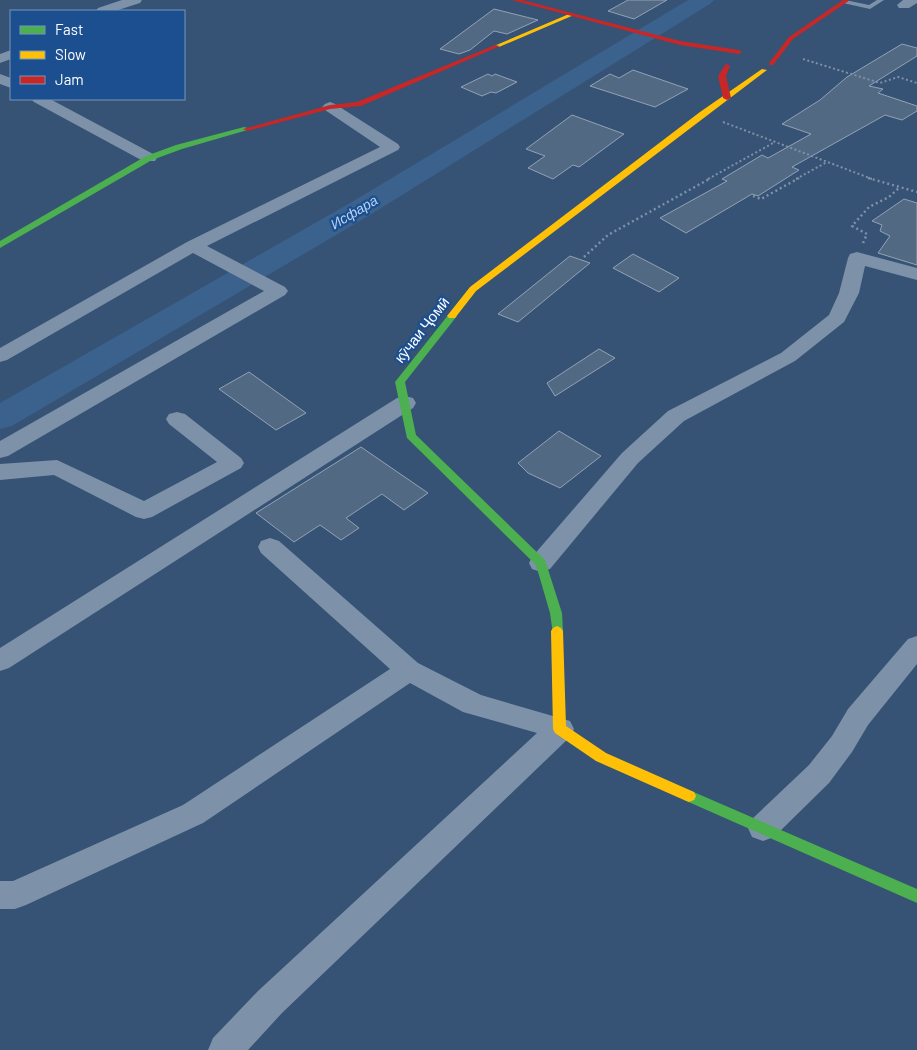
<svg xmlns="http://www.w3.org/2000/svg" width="917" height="1050" viewBox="0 0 917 1050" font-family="Barlow,sans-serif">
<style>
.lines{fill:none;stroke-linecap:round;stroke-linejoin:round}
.river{fill:#3b618d;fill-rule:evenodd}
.building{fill:#526984;stroke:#92a2b6}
.path-far1{stroke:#7d92a8;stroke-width:2;stroke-dasharray:2 2.5;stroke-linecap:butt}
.path{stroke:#7d92a8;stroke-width:2.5;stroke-dasharray:2 3;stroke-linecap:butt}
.lane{fill:#7d92a8;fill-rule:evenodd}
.street{fill:#7d92a8;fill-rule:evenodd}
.fast{fill:#4caf50;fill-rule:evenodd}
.slow{fill:#ffc107;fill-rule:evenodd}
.jam{fill:#c62828;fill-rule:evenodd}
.labels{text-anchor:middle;stroke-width:4.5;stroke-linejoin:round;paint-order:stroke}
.far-water-label{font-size:14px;font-style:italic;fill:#b5d3f5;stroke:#1b4f8f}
.street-label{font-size:15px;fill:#fff;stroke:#1b4f8f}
</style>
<rect width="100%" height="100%" fill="#365274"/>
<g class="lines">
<path class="river" d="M688 0H714L710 4 370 215 12 426 0 429V403L350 203Z"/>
</g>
<g class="building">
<path d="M628 0H667L634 19 608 11Z"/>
<path d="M494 9 538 20 507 34 494 31 470 50 459 54 440 49Z"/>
<path d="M902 44 917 48V56L869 86 883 89 878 93 917 106V111L902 120 885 115 792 167 799 170 758 196 752 194 686 233 660 218 727 181 722 179 762 155 768 158 811 134 782 124 820 100 847 77Z"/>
<path d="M633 70 688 89 655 107 590 86 610 74 619 78Z"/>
<path d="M488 74 492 76 495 74 517 82 496 93 491 92 482 96 461 87Z"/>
<path d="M572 115 624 134 579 167 573 165 553 179 528 168 545 156 526 149Z"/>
<path d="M904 199 917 203V265L878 253 890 236 880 231 882 225 872 221Z"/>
<path d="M633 254 679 278 659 292 613 268Z"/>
<path d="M570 256 590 263 518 322 498 314Z"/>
<path d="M599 349 615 358 555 396 547 383Z"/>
<path d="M249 372 306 413 276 430 219 389Z"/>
<path d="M559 431 601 456 560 488 528 473 518 463Z"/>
<path d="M361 447 428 493 404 510 382 494 346 518 359 528 341 540 320 525 294 542 256 513Z"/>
</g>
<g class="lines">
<g class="path-far1">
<path d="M803 59 880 83 898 77 917 83"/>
<path d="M723 122 872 179"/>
<path d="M708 179 775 142"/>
<path d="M796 179 827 162"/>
</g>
<g class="path">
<path d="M868 178 917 192"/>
<path d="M753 196 761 199 799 178"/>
<path d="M863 243 867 234 852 226 869 207 889 197 900 187"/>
<path d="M584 257 608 235 711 178"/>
</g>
<path class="lane" d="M845 0 869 5 877 0H884L870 9 843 3 842 2Z"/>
<g class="street">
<path d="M122 0H142L140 3 115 11H96L98 8Z"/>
<path d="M903 0H917V3L909 8H899L897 5Z"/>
<path d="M11 50V59L0 63V54Z"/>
<path d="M0 74 11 78V88L0 84Z"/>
<path d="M31 99H50L155 155 157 158 155 161H143L34 102Z"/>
<path d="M330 102 335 104 398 144 400 147 398 150 207 246 285 287 288 291 285 295 8 456 0 458V441L264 291 193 253 7 360 0 362V348L187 242 380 147 325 110 322 107 325 104Z"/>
<path d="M857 252 917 268V280L865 266 859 293 844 322 795 361 684 421 638 463 550 569 541 572 532 569 529 563 532 557 622 453 668 411 781 353 829 315 839 293 848 258 850 254Z"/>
<path d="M405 396 413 398 416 403 413 408 9 668 0 671V648L397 398Z"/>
<path d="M177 412 185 414 241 458 244 463 241 468 152 517 144 519 136 517 54 475 0 480V464L57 460 144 501 217 462 169 424 166 419 169 414Z"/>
<path d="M270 538 279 541 418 663 481 695 570 721 574 729 570 737 282 1013 248 1050H208L213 1038 258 991 537 733 463 712 410 683 203 823 26 905 15 909H0V881H13L183 805 390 669 261 553 258 547 261 541Z"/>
<path d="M917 636V664L868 725 852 752 829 783 774 837 763 841 752 837 748 828 752 819 809 765 832 736 848 709 908 639Z"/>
</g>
<g class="fast">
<path d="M244 127 251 129 182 149 152 160 0 248V241L146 156 176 145Z"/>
<path d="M452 313 457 316 405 382 416 435 545 560 562 613 563 631 561 634H553L550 613 536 565 407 438 395 382 449 314Z"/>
<path d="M689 790 917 889V903L684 800 682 796 684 792Z"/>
</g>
<g class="slow">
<path d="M569 14 574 15 499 47 494 46Z"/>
<path d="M762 69 767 70 476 291 455 318H449L447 316 470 287 700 112Z"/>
<path d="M557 626 561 628 563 631 566 726 606 753 694 792 696 796 694 800 689 802 684 800 596 761 555 733 553 729 551 631 553 628Z"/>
</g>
<g class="jam">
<path d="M512 0H522L680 41 739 50 742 52 739 54 680 45Z"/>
<path d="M843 0H850L793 39 773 65H769V63L789 37Z"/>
<path d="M495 45 500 46 361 106 330 109 247 131 243 129 330 105 357 102Z"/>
<path d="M727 64 730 66 726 76 731 98 727 100 723 98 718 76 725 65Z"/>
</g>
</g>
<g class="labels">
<g class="far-water-label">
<text transform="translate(354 212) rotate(-31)" y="5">Исфара</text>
</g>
<g class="street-label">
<text transform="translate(422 330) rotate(-52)" y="5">кӯчаи Ҷомӣ</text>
</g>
</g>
<rect x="10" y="10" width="175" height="90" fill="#1b4f8f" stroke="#7695bc"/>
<rect x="20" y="26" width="25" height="8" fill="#4caf50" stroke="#7695bc"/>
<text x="55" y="35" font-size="15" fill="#ffffff">Fast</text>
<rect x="20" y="51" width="25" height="8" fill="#ffc107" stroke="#7695bc"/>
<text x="55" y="60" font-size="15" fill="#ffffff">Slow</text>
<rect x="20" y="76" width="25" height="8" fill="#c62828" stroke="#7695bc"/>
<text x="55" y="85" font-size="15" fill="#ffffff">Jam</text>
</svg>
